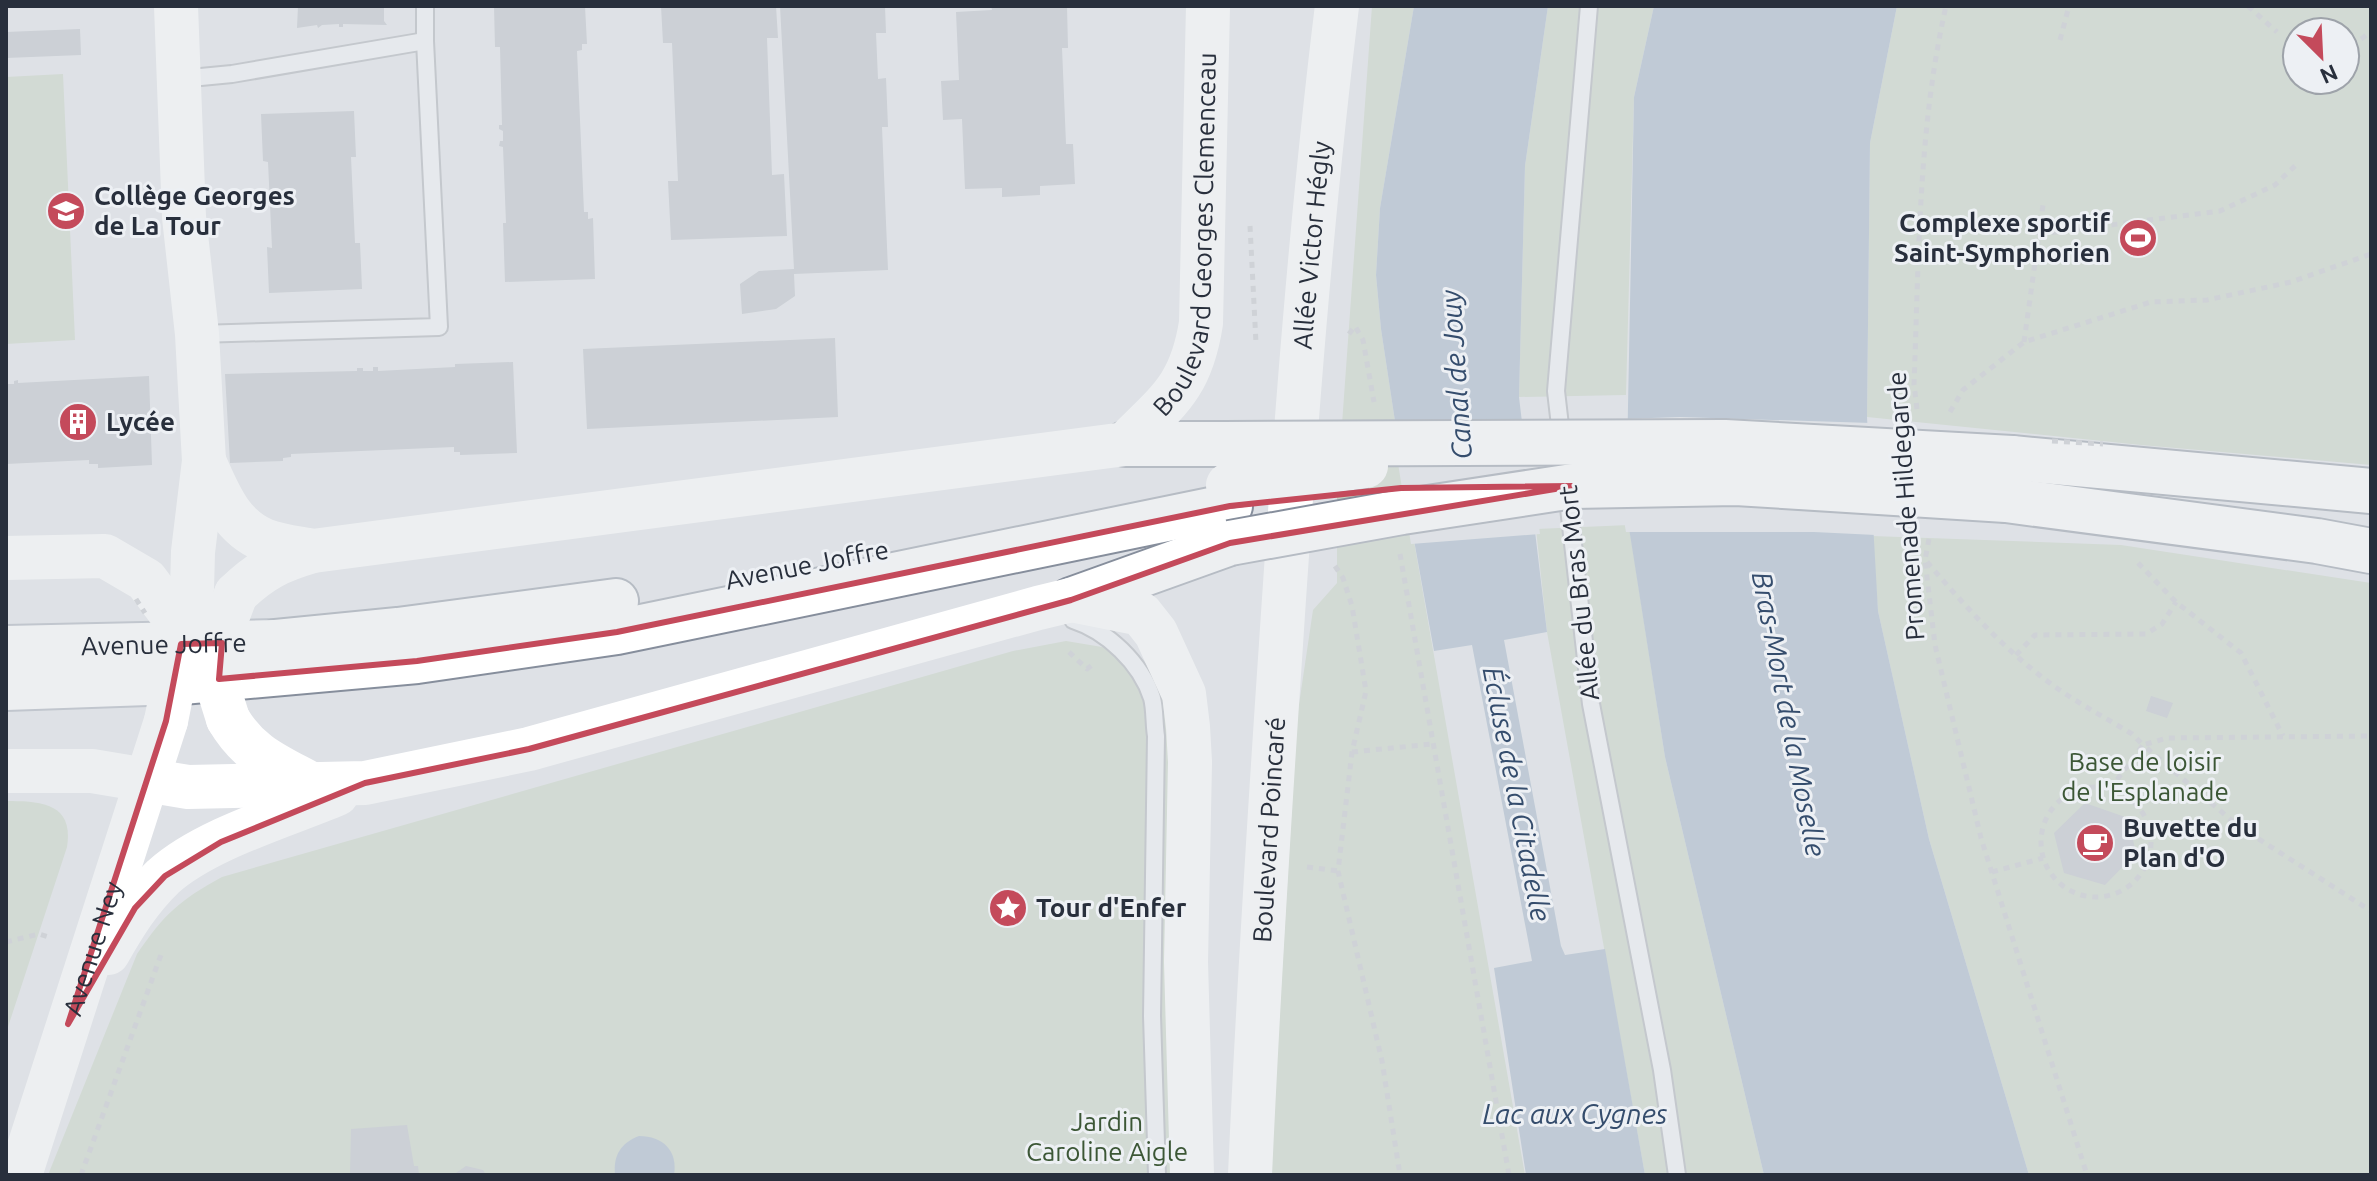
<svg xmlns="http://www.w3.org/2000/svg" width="2377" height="1181" viewBox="0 0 2377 1181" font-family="Ubuntu,sans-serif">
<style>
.green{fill:#c3d0bf;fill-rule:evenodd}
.water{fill:#9baec4}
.pier{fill:#dee1e6}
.building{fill:#b5bac3}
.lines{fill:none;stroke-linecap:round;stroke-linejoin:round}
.lane-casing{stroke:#a4a8b0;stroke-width:20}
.primary-casing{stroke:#9ea5b1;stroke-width:48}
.highway-casing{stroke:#868e9c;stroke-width:48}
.path{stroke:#bcbfc5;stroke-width:5;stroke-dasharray:6 6;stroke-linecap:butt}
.lane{stroke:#f0f2f5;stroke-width:16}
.secondary{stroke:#fff;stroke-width:44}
.primary{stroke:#fff;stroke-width:44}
.highway{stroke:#fff;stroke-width:44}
.highway-bridge-casing{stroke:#868e9c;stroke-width:48;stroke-linecap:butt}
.path-bridge{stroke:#bcbfc5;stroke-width:5;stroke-dasharray:6 6;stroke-linecap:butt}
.secondary-bridge{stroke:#fff;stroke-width:44}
.highway-bridge{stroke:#fff;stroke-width:44}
.marked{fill:none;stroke:#c44a5b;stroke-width:6;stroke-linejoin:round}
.labels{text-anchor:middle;stroke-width:6;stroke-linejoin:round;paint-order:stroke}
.poi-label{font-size:26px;font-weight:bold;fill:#282f3c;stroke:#edf0f4;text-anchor:start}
.street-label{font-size:26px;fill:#282f3c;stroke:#edf0f4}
.park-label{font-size:26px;fill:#3c5736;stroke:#edf0f4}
.water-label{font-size:28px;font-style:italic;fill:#354d6d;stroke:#edf0f4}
</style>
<rect width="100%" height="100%" fill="#dee1e6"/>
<g class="green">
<path d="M1372 6H1414L1380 208 1376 275 1381 329 1408 507 1525 1175H1270L1297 718 1313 610 1337 583V494Z"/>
<path d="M1548 6H1654L1634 97 1626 395 1519 397 1525 166Z"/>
<path d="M1897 6H2371V465L2141 445 1867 417 1870 143ZM2297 32H2345V80H2297Z"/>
<path d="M63 74 75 340 6 344V77Z"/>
<path d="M1629 525 1665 757 1764 1175H1645L1547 632 1536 529Z"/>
<path d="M1872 536 2121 545 2371 583V1175H2029L1929 839 1878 611Z"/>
<path d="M1066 641 1108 648 1150 669 1177 710 1205 1175H48L137 954C164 914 180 900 222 877L1013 651Z"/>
<path d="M6 801C41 801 74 803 67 847L6 1033Z"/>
</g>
<g class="water">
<path d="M1414 6H1548L1525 166 1519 397 1547 632 1504 640 1561 946 1565 955 1605 949 1645 1175H1526L1494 968 1532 961 1472 645 1434 651 1408 507 1381 329 1376 275 1380 208Z"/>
<path d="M1654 6H1897L1870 143 1867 417 1878 611 1929 839 2029 1175H1764L1665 757 1626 509 1634 97Z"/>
<path d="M639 1136C663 1136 678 1151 674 1175H615C613 1155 621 1143 639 1136Z"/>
</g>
<g class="pier">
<path d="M1680 417 1871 423 1876 535 1814 532H1626L1622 509 1624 419Z"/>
<path d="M1526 423 1540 534 1411 544 1392 426Z"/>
</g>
<g class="building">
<path d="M298 6H384V21L387 25 343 24V27H339V24L322 25 318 28 317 25 297 28Z"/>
<path d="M494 6H585L587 44H582V50L577 51 584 212H588V219L593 218 595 279 505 282 503 223H506L503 147 499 146 500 141H503V131L499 129V125H502L500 47H495Z"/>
<path d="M661 6H776L778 38H767L772 175 784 174 787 236 671 240 668 181H678L672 43H663Z"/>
<path d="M780 6H885L886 33H876L878 79 886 78 888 127H882L888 270 794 274 795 296 776 309 742 314 740 284 759 271 794 269Z"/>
<path d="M991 6H1067L1068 48H1062L1066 144H1073L1075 184 1040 186V195L1002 197V188L965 189 962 119 943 120 941 81 959 80 956 12 992 10Z"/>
<path d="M80 29 81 55 6 58V32Z"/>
<path d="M354 111 356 157H351L355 243H360L362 289 269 293 267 247 272 248 268 162 263 161 261 114Z"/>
<path d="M835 338 838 417 587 429 583 349Z"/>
<path d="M513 362 517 453 460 455V452H454V447L291 454V457L283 458V461L230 463 225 374 357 371V368H363V371H373V367H378V371L455 367V364Z"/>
<path d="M149 376 152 465 98 468V464H89V460L6 464V384H14V381L18 380V383Z"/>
<path d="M2151 696 2173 703 2167 718 2146 711Z"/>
<path d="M2085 803 2128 818 2136 853 2105 885 2064 873 2054 833Z"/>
<path d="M407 1125 414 1166H418L419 1175H350L351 1129Z"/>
<path d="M466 1166 483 1170 486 1175H453Z"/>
</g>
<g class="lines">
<g class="lane-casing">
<g id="lane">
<path d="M180 79 232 74 425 41"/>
<path d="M198 334 439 327 425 41V6"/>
<path d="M1562 443 1556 391 1589 6"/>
<path d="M1567 490 1591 704 1662 1070 1677 1175"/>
<path d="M1073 620C1107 631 1141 663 1152 698 1155 709 1154 724 1156 736L1152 1016 1157 1175"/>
</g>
</g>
<g class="primary-casing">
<g id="primary">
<path id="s4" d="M6 648 276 642"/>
<path d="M6 688 176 682"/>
</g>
</g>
<g class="highway-casing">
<g id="highway">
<path d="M1125 444H1224"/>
<path d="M2012 458 2371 491"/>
<path d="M2006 500 2317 541 2371 551"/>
<path d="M1071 600 1230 543"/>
<path d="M276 642 398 630 616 601"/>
<path d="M182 682 417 661 617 632 1230 506"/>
</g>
</g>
<g class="path">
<path d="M2248 6 2277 32"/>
<path d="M2361 39 2371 32"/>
<path d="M2060 40 2069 6"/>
<path d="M1250 226 1256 343"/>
<path d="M2040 234 2220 211 2275 185 2299 162"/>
<path d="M1349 334 1355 326 1363 340 1374 402"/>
<path d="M2024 342 2043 205"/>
<path d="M1917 409 1914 384C1919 258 1918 129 1946 6"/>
<path d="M1950 412 1963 390 2024 342 2151 302 2207 300 2291 282 2371 254"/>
<path d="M1929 539 1925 560 1935 645 1981 838 2087 1175"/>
<path d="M1400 554 1509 1175"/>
<path d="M1927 562C1966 607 2005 651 2054 686 2079 704 2106 718 2132 734L2143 745 2167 738 2371 736"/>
<path d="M2138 563 2176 602 2241 653 2283 736"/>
<path d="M1335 566 1343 578 1352 606 1366 691 1352 752 1338 871 1382 1061 1400 1175"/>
<path d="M1069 652 1087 669 1095 663"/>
<path d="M2016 655 2035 635 2146 634 2162 624 2176 602"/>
<path d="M1352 752 1432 744"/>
<circle cx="2096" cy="842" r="55"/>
<path d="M2110 789 2143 745 2237 825 2371 911"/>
<path d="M1307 867 1338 871"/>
<path d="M1992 872 2043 858"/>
<path d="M6 942 39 934 52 938"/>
<path d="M81 1175 162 952"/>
</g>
<use href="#lane" class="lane"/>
<g class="secondary">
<path d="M176 6 184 217 197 334 204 461 193 552 192 589 184 631"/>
<path d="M204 461C218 492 230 526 264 540 279 546 298 548 313 551"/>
<path d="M6 558 105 556 146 580 184 631"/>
<path id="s1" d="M236 594C262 569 279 561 313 551L1125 444C1168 401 1191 387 1201 323L1208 6"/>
<path d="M228 719C249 755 276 765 311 784"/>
<path d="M6 771H92L188 787 365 783 529 749 1038 608 1071 600 1141 614 1156 633 1184 694 1188 727 1190 762 1186 962 1192 1175"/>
<path d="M108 953C124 925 140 899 163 877 205 839 285 816 337 794"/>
<path id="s2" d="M20 1175 166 721"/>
<path id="s3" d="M1250 1175C1258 998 1269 821 1281 644 1295 431 1311 218 1337 6"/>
</g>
<use href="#primary" class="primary"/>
<use href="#highway" class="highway"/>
<g class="highway-bridge-casing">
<g id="highway-bridge">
<path d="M1224 444 1725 442 2012 458"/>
<path d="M1228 485 1366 466"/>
<path d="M1230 543 1402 512 1573 486 1736 483 2006 500"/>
</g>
</g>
<g class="path-bridge">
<path d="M2052 441 2103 444"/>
<path d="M136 599 145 613"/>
</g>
<g class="secondary-bridge">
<path d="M228 719 218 687 224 626 236 594"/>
<path d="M166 721 184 631"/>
</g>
<use href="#highway-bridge" class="highway-bridge"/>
</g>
<path d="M0 0H2377V1181H0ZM1573 486 1230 543 1071 600 529 749 365 783 221 842 165 876 135 908 68 1024 166 721 181 644 222 643 219 679 417 661 617 632 1230 506 1401 488Z" fill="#dee1e6" fill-opacity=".55" fill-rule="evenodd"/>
<path class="marked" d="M1573 486 1230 543 1071 600 529 749 365 783 221 842 165 876 135 908 68 1024 166 721 181 644 222 643 219 679 417 661 617 632 1230 506 1401 488Z"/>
<defs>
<g id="school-disc" transform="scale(2)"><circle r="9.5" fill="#c44a5b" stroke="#edf0f4"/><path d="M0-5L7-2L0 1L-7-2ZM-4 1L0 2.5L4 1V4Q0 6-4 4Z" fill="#fff"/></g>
<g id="stadium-disc" transform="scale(2)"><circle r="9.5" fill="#c44a5b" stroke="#edf0f4"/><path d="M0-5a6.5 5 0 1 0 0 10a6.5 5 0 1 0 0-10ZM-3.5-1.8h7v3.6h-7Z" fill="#fff"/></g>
<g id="building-disc" transform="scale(2)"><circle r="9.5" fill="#c44a5b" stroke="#edf0f4"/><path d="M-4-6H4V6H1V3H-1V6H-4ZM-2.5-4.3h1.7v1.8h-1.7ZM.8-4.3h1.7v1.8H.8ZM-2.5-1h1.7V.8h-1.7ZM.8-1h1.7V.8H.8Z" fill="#fff"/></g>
<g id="cafe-disc" transform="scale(2)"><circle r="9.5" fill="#c44a5b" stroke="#edf0f4"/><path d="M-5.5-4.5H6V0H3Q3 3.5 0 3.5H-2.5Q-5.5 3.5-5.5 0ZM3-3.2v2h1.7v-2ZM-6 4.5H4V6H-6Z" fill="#fff"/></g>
<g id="sight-disc" transform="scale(2)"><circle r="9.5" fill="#c44a5b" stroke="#edf0f4"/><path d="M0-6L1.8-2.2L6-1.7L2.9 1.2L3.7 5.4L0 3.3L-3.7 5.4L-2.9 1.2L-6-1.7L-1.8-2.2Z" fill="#fff"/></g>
</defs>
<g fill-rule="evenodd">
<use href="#school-disc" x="66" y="211"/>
<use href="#stadium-disc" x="2138" y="238"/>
<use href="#building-disc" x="78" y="422"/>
<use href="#cafe-disc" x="2095" y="843"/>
<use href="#sight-disc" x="1008" y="908"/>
</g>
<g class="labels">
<g class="poi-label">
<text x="94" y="205">Collège Georges<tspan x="94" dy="30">de La Tour</tspan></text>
<text x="2110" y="232" text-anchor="end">Complexe sportif<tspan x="2110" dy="30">Saint-Symphorien</tspan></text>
<text x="106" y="431">Lycée</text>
<text x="2123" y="837">Buvette du<tspan x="2123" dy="30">Plan d'O</tspan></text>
<text x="1036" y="917">Tour d'Enfer</text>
</g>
<g class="street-label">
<text dy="9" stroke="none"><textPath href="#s1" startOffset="1140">Boulevard Georges Clemenceau</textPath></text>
<text dy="9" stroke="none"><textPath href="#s3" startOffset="932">Allée Victor Hégly</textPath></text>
<text transform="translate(1906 506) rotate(-94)" y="9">Promenade Hildegarde</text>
<text transform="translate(807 565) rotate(-11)" y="9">Avenue Joffre</text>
<text transform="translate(1579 593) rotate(-96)" y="9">Allée du Bras Mort</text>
<text dy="9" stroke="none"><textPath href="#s4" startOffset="158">Avenue Joffre</textPath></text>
<text dy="9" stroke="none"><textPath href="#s3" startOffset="346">Boulevard Poincaré</textPath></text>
<text dy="9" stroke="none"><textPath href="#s2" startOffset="238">Avenue Ney</textPath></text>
</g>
<g class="park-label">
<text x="2145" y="771">Base de loisir<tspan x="2145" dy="30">de l'Esplanade</tspan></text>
<text x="1107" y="1131">Jardin<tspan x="1107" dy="30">Caroline Aigle</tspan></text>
</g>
<g class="water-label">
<text transform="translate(1456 375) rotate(-94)" y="10">Canal de Jouy</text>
<text transform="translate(1789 714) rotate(79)" y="10">Bras-Mort de la Moselle</text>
<text transform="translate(1517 794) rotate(79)" y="10">Écluse de la Citadelle</text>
<text x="1575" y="1124">Lac aux Cygnes</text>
</g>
</g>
<rect width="2377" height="1181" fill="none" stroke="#282f3c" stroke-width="16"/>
<g transform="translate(2321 56) rotate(156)"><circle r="38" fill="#edf0f4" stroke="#9ea3aa" stroke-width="2"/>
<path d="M0-6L14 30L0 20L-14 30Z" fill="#c44a5b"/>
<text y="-12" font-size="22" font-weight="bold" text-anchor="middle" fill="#282f3c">N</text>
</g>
</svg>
